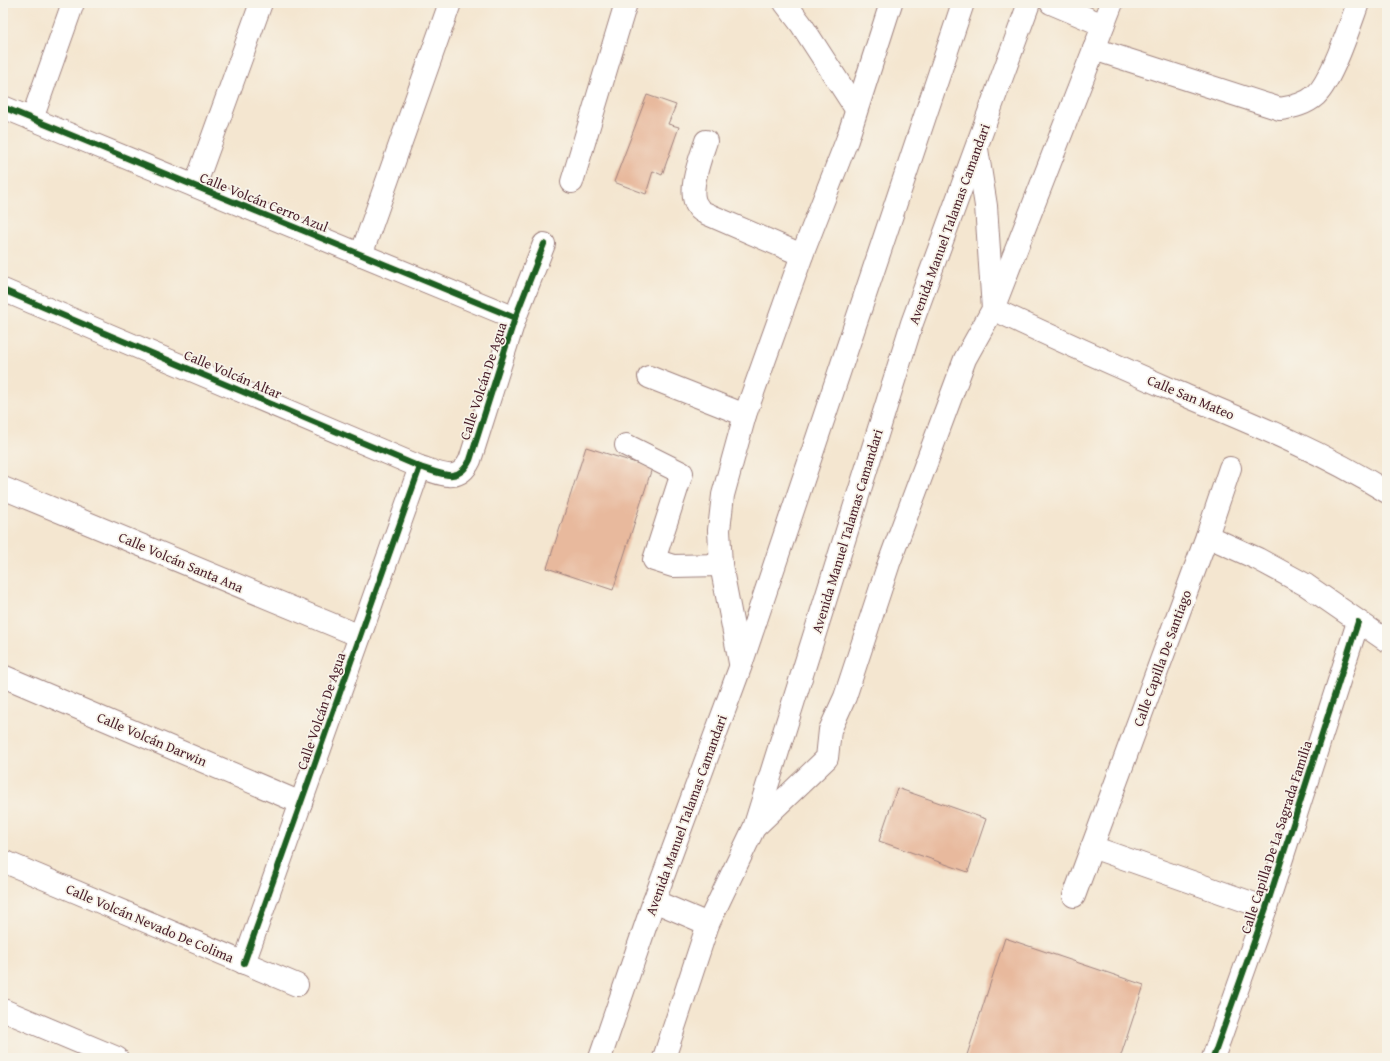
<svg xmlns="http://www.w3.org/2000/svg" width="1390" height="1061" viewBox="0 0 1390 1061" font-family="'Gentium Book Plus',serif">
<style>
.building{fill:#e8b99d}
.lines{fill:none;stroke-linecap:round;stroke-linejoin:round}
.minor-casing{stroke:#9f827e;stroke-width:24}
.major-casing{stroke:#9f827e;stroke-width:24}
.minor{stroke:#fff;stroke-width:22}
.major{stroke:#fff;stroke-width:22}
.cycleway-casing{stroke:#f7f3e8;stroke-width:8}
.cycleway{stroke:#1b5e20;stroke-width:6}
.labels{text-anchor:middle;stroke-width:3.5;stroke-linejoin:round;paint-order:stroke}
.street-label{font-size:14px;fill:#4a1f2b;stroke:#f7f3e8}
</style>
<rect width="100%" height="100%" fill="#f7f3e8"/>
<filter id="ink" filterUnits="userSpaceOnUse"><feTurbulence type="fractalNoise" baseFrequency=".025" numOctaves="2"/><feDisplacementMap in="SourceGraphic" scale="8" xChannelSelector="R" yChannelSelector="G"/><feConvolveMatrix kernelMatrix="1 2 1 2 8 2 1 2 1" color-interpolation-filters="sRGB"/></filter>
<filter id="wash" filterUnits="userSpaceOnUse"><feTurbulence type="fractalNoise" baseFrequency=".012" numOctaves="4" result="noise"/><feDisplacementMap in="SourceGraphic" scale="16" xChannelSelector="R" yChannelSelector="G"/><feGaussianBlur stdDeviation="0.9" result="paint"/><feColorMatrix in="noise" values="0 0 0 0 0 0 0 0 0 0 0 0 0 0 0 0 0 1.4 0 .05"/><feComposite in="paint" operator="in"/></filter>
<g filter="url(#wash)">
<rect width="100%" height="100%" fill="#f4e6d0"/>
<g id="blocks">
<g class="building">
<path d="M647 95 676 105 668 124 679 127 662 175 653 171 646 194 614 182Z"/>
<path d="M586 447 652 468 613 590 547 568Z"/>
<path d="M897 788 986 819 968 872 879 841Z"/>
<path d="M1005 938 1144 985 1120 1058H966Z"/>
</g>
</g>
</g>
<g filter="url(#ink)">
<use href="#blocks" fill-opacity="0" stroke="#9f827e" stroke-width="1"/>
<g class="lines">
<g class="minor-casing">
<g id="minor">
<path d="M1051 3 1103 25"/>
<path d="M1112 3 993 309C1054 338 1115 365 1177 392 1249 422 1321 451 1387 492"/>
<path d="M1094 49 1280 109C1294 107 1306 104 1316 95 1332 80 1350 25 1358 3"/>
<path d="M3 107 515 318"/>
<path d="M32 119 73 3"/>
<path d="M706 141C701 157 686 193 698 207 699 210 703 212 705 213L802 255"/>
<path d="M572 182 626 3"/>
<path d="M195 186 261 3"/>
<path d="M361 255 450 3"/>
<path d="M3 290 420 467C440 473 458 485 470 460L515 318 544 244"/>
<path d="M649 377 745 415"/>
<path d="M626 445 682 473 654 560 673 566 721 565"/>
<path d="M3 488 360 636"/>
<path d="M1207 536 1258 559 1306 585 1387 641"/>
<path d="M3 676 301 803"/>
<path d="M1092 847 1266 908"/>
<path d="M3 861 297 985"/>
<path d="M1074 896 1207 536 1230 468"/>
<path d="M244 963 420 467"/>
<path d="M3 1010 117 1058"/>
<path d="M1213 1058 1266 908 1358 622"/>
</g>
</g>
<g class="major-casing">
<g id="major">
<path d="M785 3 801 24 856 109"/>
<path d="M740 663 721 565 719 530 723 495 745 415 802 255 847 140 891 3"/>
<path d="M756 826 827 758 830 730 845 697 889 563 965 359 993 309 986 206 977 149"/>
<path d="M654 901 708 924"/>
<path d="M600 1058 654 901 741 665 963 3"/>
<path d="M664 1058 708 924 754 828 912 323 1029 3"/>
</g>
</g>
<use href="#minor" class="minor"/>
<use href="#major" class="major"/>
<g class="cycleway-casing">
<g id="cycleway">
<path d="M3 107 515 318"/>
<path d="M3 290 420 467C440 473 458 485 470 460L515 318 544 244"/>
<path d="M244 963 420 467"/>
<path d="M1213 1058 1266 908 1358 622"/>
</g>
</g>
<use href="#cycleway" class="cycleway"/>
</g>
</g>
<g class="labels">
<g class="street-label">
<text transform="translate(264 202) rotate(22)" y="5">Calle Volcán Cerro Azul</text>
<text transform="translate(949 224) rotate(-70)" y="5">Avenida Manuel Talamas Camandari</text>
<text transform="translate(233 374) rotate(23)" y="5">Calle Volcán Altar</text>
<text transform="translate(483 381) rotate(-72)" y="5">Calle Volcán De Agua</text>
<text transform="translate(1191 397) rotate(23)" y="5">Calle San Mateo</text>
<text transform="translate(847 531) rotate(-73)" y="5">Avenida Manuel Talamas Camandari</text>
<text transform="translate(181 562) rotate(23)" y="5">Calle Volcán Santa Ana</text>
<text transform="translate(1162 658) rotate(-70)" y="5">Calle Capilla De Santiago</text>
<text transform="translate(321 711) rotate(-71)" y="5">Calle Volcán De Agua</text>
<text transform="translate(152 739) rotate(23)" y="5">Calle Volcán Darwin</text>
<text transform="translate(686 815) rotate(-70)" y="5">Avenida Manuel Talamas Camandari</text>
<text transform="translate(1276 837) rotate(-72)" y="5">Calle Capilla De La Sagrada Familia</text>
<text transform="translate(150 923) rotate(23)" y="5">Calle Volcán Nevado De Colima</text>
</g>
</g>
<rect width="1390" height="1061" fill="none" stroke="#f7f3e8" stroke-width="16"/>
</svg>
